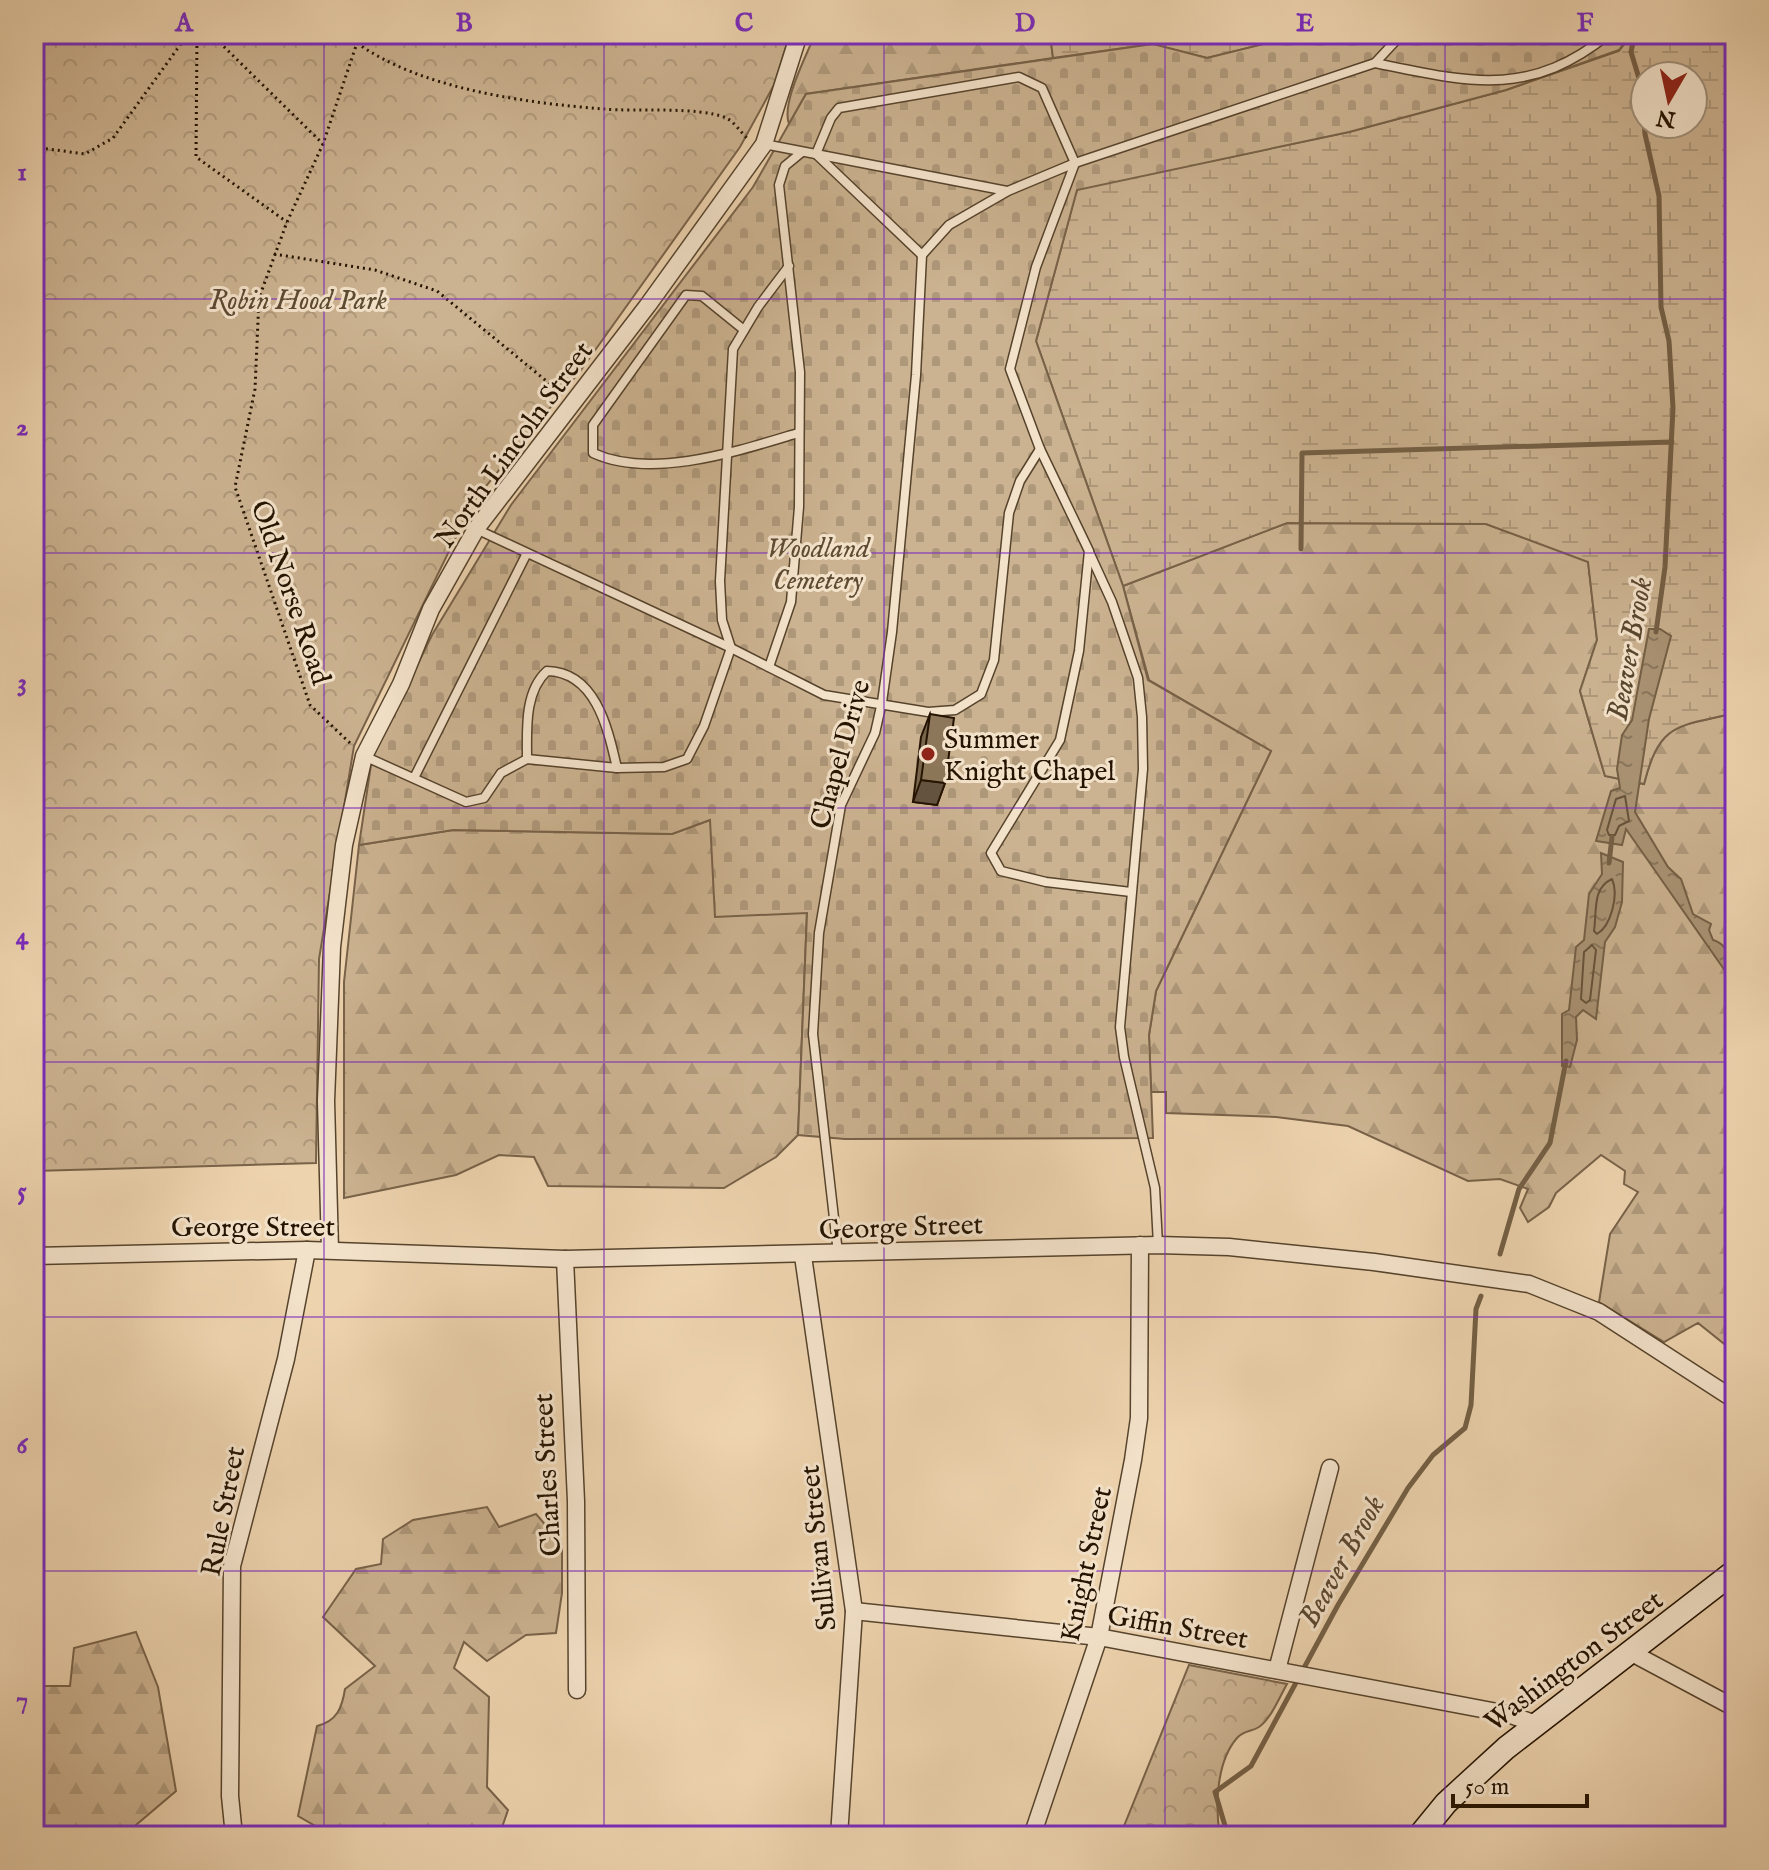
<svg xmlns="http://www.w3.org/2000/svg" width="1769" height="1870" viewBox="0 0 1769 1870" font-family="'IM FELL English',serif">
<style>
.forest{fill:url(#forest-firs);stroke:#786248;stroke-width:2}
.wetland{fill:url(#wetland-marsh);stroke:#786248;stroke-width:2;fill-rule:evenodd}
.cemetery{fill:url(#cemetery-stones);stroke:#786248;stroke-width:2}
.park{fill:url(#park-crowns);stroke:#786248;stroke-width:2}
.water{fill:url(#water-ripples);stroke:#745f45;stroke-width:2}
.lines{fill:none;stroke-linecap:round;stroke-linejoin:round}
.shore{stroke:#66523a;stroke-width:2}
.stream{stroke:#745f45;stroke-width:5}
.lane-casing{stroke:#56432c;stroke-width:11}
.street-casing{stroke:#56432c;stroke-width:19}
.secondary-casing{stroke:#241300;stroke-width:25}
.path{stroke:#241300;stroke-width:3;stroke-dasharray:2 4;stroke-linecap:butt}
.lane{stroke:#f3e2ca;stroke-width:8}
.street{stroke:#f3e2ca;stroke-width:16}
.secondary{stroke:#f3e2ca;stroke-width:22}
.wall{fill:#79664d;stroke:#241300;stroke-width:2}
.shaded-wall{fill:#63533f;stroke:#241300;stroke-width:2}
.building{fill:#8d775a;stroke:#241300;stroke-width:2}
.grid{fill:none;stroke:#7b2cbf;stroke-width:2;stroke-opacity:0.55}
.poi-dot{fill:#8f2418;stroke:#f3e2ca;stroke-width:3}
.labels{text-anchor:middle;stroke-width:6;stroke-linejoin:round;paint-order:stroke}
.park-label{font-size:28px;font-style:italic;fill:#5e4b32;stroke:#f3e2ca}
.street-label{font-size:28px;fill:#241300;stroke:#f3e2ca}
.poi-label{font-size:28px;fill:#241300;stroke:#f3e2ca;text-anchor:start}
.water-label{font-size:30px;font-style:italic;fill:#59462e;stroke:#f3e2ca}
.neatline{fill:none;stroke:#7b2cbf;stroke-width:3}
.grid-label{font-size:26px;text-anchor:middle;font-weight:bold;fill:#7b2cbf}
</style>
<defs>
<pattern id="forest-firs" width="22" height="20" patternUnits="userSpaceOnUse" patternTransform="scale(2)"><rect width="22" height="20" fill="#cbb290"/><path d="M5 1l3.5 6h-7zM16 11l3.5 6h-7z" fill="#ae987a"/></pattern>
<pattern id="wetland-marsh" width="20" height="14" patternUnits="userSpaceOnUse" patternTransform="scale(2)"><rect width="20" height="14" fill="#cbb290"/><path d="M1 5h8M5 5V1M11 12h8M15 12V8" fill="none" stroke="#ae987a"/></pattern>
<pattern id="cemetery-stones" width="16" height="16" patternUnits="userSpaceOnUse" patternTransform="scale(2)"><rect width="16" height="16" fill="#cbb290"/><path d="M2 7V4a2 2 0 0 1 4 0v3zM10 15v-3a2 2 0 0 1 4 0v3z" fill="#ae987a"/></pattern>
<pattern id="park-crowns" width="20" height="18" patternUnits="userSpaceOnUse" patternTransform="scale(2)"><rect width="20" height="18" fill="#cbb290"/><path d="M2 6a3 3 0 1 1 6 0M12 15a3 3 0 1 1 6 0" fill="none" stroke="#ae987a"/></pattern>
<pattern id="water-ripples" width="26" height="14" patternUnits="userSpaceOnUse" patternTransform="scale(2)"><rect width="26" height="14" fill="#a99273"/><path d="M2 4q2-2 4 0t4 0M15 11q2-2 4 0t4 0" fill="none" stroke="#89765c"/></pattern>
</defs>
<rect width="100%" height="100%" fill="#edd3ae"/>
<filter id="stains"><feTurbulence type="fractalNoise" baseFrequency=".0025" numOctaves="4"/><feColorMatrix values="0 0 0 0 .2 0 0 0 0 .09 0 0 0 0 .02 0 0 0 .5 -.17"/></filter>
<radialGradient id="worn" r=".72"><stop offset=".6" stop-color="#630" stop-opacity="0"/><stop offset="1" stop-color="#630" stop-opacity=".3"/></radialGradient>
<g class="forest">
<path d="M815 34H1050L1053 58 806 94 789 124C781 103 807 55 815 34Z"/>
<path d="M1287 523 1486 524 1588 561 1597 640 1580 691 1605 776 1644 784C1660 721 1678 727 1735 713V1348L1728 1347 1698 1323 1664 1342 1599 1302 1610 1234 1638 1192 1624 1184 1625 1171 1601 1155 1556 1193 1549 1207 1528 1222 1520 1208 1528 1189 1500 1179 1468 1181 1348 1126 1276 1117 1166 1113V1092H1151L1149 1035 1156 991 1271 751 1149 680 1123 586Z"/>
<path d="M710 820 807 912 798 1135 776 1157 724 1188 548 1186 534 1157 499 1155 456 1175 344 1198V982L359 845 453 830 672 834Z"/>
<path d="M487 1507 499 1527 536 1514 562 1544V1593L556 1633 526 1635 487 1661 464 1642 454 1668 489 1697 487 1787 508 1810 499 1836H333L298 1816 317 1726C337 1721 342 1708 345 1689L375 1666 323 1617 356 1569 381 1564 383 1539 413 1520Z"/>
<path d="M136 1632 158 1687 176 1791 136 1825 137 1836H34V1686H70L74 1648Z"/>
</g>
<g class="wetland">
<path d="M1050 34H1290L1284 39 1207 58 1152 44 1053 58Z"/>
<path d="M1632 34H1735V713C1678 727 1660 721 1644 784L1605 776 1580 691 1597 640 1588 562 1486 524 1287 523 1123 586 1036 341 1077 189 1349 132 1506 90 1619 51ZM1645 76H1693V124H1645Z"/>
</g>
<path class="cemetery" d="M1290 34H1632L1619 50 1506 90 1349 132 1077 190 1036 341 1123 586 1148 680 1271 751 1156 991 1149 1035 1153 1138 845 1139 798 1135 807 913 715 917 710 820 672 834 453 830 359 845 372 758 432 635 511 505 753 187 806 94 1153 44 1207 58 1284 39Z"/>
<g class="park">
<path d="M34 34H790L774 85 740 147 581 370 473 502 354 746 319 959 316 1163 34 1171Z"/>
<path d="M1189 1665 1287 1684C1280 1696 1271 1719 1259 1727 1251 1732 1244 1730 1237 1738 1216 1762 1215 1807 1220 1836H1120Z"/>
</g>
<g class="water">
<path d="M1649 629H1660L1671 636 1649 719 1635 812 1668 867 1681 879 1693 914 1711 924 1709 930 1713 940C1727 944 1730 956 1729 969L1735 974V985L1626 829 1622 845 1596 841 1611 791 1620 788 1617 769 1622 735 1632 720Z"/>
<path d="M1601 853 1623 862 1622 902 1615 927 1605 942 1596 1019 1583 1010 1576 1017 1577 1040 1570 1067 1562 1066V1014L1569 1010 1576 947 1584 940 1589 894 1602 874Z"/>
</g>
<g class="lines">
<g class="shore">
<path d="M1625 796 1629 821 1619 826 1615 835H1609L1607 830 1616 799Z"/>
<path d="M1612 879C1619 895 1611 926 1597 934L1594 931C1597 911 1592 888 1612 879Z"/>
<path d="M1592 945 1596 950 1590 1000 1586 1003 1581 999 1584 952Z"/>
</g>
<g class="stream">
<path d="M1635 34 1631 52 1641 85 1645 134 1659 196 1661 307 1669 341 1673 408 1665 567 1656 632"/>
<path d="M1301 549 1302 453 1672 442"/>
<path d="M1609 863 1612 837"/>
<path d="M1500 1254 1519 1189 1550 1143 1566 1061"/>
<path d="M1228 1836 1215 1792 1251 1766 1338 1605 1408 1488 1433 1455 1465 1428 1471 1405 1476 1309 1481 1296"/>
</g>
<g class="lane-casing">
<g id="lane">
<path d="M1375 63C1468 82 1529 99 1609 34"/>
<path d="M764 144 1007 191"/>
<path d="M922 255 816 154 831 118 839 108 1019 77 1042 88 1075 163 1036 267 1010 369 1040 449 1089 551 1079 651 1060 740 991 853 1001 871 1046 882 1131 892"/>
<path d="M744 330 702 296 686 295 593 425V453C652 480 738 451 798 433"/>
<path d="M476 529 731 648 824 695 928 712 955 710 981 694 994 660 1009 513 1020 481 1040 449"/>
<path d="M1089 552 1112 602 1138 678 1142 717 1143 769 1120 1027 1124 1057 1155 1188 1158 1245"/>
<path d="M769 667 791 602 799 507 800 372 779 185 785 166 802 152"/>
<path d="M364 756 466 802 484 798 501 773 527 759 617 768 664 767 687 759 704 726 731 648 722 620 720 581 733 349 758 307 789 266"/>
<path d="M527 759C527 730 524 692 547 671 596 672 608 729 617 768"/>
<path d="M415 776 526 555"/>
<path d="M838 1253 813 1034 819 933 841 805 875 733 882 702 892 632 916 375 922 255 949 225 1008 191 1075 163 1375 63 1402 34"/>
</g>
</g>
<g class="street-casing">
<g id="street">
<path d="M330 1250 326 1101 332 947 344 845 364 756 401 684 431 609 476 529 648 305 764 144 799 34"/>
<path d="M34 1256 307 1250 565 1259 1158 1245 1229 1247 1374 1262 1529 1284 1599 1312 1735 1400"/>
<path d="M803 1256 854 1611 839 1836"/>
<path d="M565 1259 576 1501 577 1690"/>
<path d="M854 1611 1099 1637 1508 1714 1536 1724"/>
<path d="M1632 1653 1735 1708"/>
<path d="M1277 1670 1330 1468"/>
<path d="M234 1836 230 1796 232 1566 286 1359 307 1250"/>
<path d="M1032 1836 1099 1637 1133 1460 1139 1418 1140 1245"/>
</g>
</g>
<g class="secondary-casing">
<path id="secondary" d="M1419 1836 1446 1803 1506 1748 1735 1571"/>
</g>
<g class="path">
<path d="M197 34 196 157 287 222"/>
<path d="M211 34 323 144"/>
<path d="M357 43C421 89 526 103 604 109 635 112 699 106 726 118 734 121 741 133 748 139"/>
<path d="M34 147 85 154 113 138 188 34"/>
<path d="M274 254 375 270 437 291 561 393"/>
<path d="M350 743 310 705 235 487 255 389 259 298 287 222 323 144 360 34"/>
</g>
<use href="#lane" class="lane"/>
<use href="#street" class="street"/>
<use href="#secondary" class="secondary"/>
</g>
<path class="wall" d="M930 714 945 783 937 805 913 802 921 737Z"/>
<path class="shaded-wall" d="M921 780 945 783 937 805 913 802Z"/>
<path class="building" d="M930 714 954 718 945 783 921 780Z"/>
<path class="grid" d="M324 34V1836M604 34V1836M884 34V1836M1165 34V1836M1445 34V1836M34 299H1735M34 553H1735M34 808H1735M34 1062H1735M34 1317H1735M34 1571H1735"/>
<circle class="poi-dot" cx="928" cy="754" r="8"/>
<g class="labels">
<g class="park-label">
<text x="298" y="309">Robin Hood Park</text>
<text x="818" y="557">Woodland<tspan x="818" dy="32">Cemetery</tspan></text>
</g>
<g class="street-label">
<text transform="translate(513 444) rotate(-54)" y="10">North Lincoln Street</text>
<text transform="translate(292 592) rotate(71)" y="10">Old Norse Road</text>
<text transform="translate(839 754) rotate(-74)" y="10">Chapel Drive</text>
<text x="253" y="1236">George Street</text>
<text transform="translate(901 1226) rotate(-2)" y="10">George Street</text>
<text transform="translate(546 1475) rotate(-93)" y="10">Charles Street</text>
<text transform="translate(222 1511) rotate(-79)" y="10">Rule Street</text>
<text transform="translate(817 1548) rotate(-96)" y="10">Sullivan Street</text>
<text transform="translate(1085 1564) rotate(-78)" y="10">Knight Street</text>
<text transform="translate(1178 1626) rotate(10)" y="10">Giffin Street</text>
<text transform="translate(1573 1660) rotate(-37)" y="10">Washington Street</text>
</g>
<g class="poi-label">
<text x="944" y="748">Summer<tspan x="944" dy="32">Knight Chapel</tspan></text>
</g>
<g class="water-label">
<text transform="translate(1629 649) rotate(-80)" y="10">Beaver Brook</text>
<text transform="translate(1341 1561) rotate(-61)" y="10">Beaver Brook</text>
</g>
</g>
<rect width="1769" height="1870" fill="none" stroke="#edd3ae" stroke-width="88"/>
<g transform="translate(1669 100) rotate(189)"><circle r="38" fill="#f3e2ca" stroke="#a08f79" stroke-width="2"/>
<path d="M0-6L14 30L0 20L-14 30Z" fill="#8f2418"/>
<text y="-12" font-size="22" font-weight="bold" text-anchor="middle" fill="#241300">N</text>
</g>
<path d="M1453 1794v12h134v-12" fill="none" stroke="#241300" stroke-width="4"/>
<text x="1465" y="1794" font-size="24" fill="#241300" stroke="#f3e2ca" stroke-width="6" paint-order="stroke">50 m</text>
<rect x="44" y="44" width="1681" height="1782" class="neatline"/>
<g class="grid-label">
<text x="184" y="31">A</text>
<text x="464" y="31">B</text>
<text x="744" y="31">C</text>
<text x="1025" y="31">D</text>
<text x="1305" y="31">E</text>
<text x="1585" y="31">F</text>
<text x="22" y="180">1</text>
<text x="22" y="435">2</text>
<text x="22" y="690">3</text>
<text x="22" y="944">4</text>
<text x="22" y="1199">5</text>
<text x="22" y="1453">6</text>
<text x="22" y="1708">7</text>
</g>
<rect width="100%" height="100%" filter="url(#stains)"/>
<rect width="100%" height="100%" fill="url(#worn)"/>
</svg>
